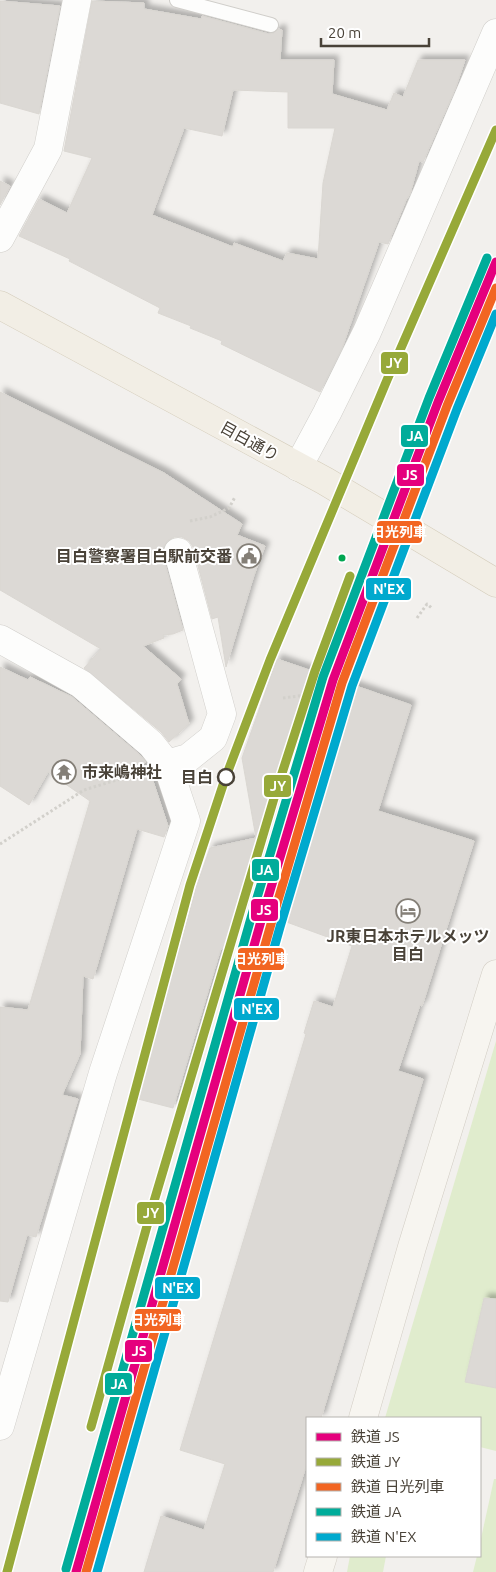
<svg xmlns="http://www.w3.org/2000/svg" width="496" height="1572" viewBox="0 0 496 1572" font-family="Ubuntu,'Noto Sans JP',sans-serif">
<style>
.green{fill:#e0eccd}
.building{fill:#dcd9d5;stroke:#dad7d2;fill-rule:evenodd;filter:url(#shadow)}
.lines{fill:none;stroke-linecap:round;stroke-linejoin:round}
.lane-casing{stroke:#d0ceca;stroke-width:16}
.street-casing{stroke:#d0ceca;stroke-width:29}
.secondary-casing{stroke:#d2cdc4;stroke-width:29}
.primary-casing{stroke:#d4ccba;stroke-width:29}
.path{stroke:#d2d0cb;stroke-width:3;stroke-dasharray:2.5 2.5;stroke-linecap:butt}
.lane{stroke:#fdfdfc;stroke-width:14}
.street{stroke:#fdfdfc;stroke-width:28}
.secondary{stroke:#f7f5f0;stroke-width:28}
.primary{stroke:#f2eee5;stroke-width:28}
.rail-1-casing{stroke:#fff;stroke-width:12}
.rail-2-casing{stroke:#fff;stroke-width:12}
.rail-3-casing{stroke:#fff;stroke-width:12}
.rail-4-casing{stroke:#fff;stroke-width:12}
.rail-5-casing{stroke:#fff;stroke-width:12}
.rail-1{stroke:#e5007d;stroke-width:9}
.rail-2{stroke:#97a939;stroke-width:9}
.rail-3{stroke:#f26522;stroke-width:9}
.rail-4{stroke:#00ac9a;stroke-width:9}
.rail-5{stroke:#00a9ce;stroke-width:9}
.bus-dot{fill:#00a651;stroke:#fff;stroke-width:2}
.stop-dot{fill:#fff;stroke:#494238;stroke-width:2.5}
.labels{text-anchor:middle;stroke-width:4;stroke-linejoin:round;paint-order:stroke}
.street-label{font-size:16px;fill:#494238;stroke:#fff}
.poi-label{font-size:16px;font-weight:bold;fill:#494238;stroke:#fff;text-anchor:end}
.stop-label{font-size:16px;font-weight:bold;fill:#494238;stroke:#fff;text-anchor:end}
.line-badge{stroke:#fff;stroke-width:2}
.badge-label{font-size:14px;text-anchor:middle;font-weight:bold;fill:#fff}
</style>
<defs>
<filter id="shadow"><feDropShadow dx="4.5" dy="-4.5" stdDeviation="2.5" flood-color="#0004"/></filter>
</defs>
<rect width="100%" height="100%" fill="#f2f0ed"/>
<g class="green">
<path d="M496 1041V1451L480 1447V1418H385Z"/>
<path d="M494 1479H496V1572H473L477 1556H480V1543Z"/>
<path d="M350 1556H386L383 1572H347Z"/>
</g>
<g class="building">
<path d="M0 1 60 6 39 114 0 103Z"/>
<path d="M92 1 144 3V9L201 19 202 16 269 34 274 33 278 29 282 30 280 60H334L332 94 387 110 394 93 403 97 418 60H465L455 89 423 162 419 161 410 194 406 200 388 244 379 242 342 348 320 392 221 344 222 341 190 328 191 326 158 313 160 308 69 261 70 259 19 236 39 199 67 213 92 158 64 151ZM233 90 288 92V128H335L323 183 318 259 287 253 283 261 234 243 233 247 152 215 184 128 222 136Z"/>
<path d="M0 181 10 186 0 205Z"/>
<path d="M0 392 164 473 242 524 237 535 265 546 254 575 226 667 218 617 212 619 193 547 189 541 182 537H174L167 541 163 548V556L183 630 173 634 163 635 164 638 143 646 181 679 177 684 189 724 169 742 161 732 84 668 101 649 0 590Z"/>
<path d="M277 659 411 705 378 811 474 841 422 1006 420 1005 398 1071 423 1079 321 1418H307V1463L273 1572H144L161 1516 204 1530 225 1464 180 1450 306 1034 304 1033 314 1001 333 1007 352 946 251 909 220 951 173 1108 138 1099 197 885 210 848 256 838 242 758Z"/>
<path d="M0 667 28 680 30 677 72 697 140 755 146 762 141 766 150 772 168 826 164 837 137 829 93 979 83 976 80 1054 62 1095 78 1099 36 1237 27 1235 8 1302 0 1301V1007L28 1010 90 801 48 772 29 805 0 786Z"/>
<path d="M484 1298 496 1299V1388L465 1382Z"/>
</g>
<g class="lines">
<g class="lane-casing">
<path id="lane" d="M177 0 271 25"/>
</g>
<g class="street-casing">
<g id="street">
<path d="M0 238 48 149 77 0"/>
<path d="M298 467 327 413 367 332 496 33"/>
<path d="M0 639 81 684 151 744 167 764 186 821 103 1073 0 1426"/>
<path d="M167 764 188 758 213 738 222 714 178 552"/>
</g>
</g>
<g class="secondary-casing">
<g id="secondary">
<path d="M363 1418 412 1247 496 974"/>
<path d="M318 1572 323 1556"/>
</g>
</g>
<g class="primary-casing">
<path id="primary" d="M0 305 325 481 496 583"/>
</g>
<g class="path">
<path d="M190 521 210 517 229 508 235 497"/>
<path d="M417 618 427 604 433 609"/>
<path d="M283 698 322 693 369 585"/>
<path d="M0 844 84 790 133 775"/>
</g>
<use href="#lane" class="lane"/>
<use href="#street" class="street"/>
<use href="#secondary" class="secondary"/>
<use href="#primary" class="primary"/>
<g class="rail-1-casing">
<path id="rail-1" d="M76 1572 261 921 333 680 438 402 496 262"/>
</g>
<g class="rail-2-casing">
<g id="rail-2">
<path d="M91 1427 152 1208 275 795 315 671 350 576"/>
<path d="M7 1572 190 885 225 779 270 660 387 380 496 130"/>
</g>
</g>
<g class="rail-3-casing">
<path id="rail-3" d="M86 1572 271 924 342 683 447 406 496 288"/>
</g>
<g class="rail-4-casing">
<path id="rail-4" d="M66 1569 251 918 323 677 429 398 487 258"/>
</g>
<g class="rail-5-casing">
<path id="rail-5" d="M97 1572 280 927 352 686 457 409 496 314"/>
</g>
<use href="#rail-1" class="rail-1"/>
<use href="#rail-2" class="rail-2"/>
<use href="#rail-3" class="rail-3"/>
<use href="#rail-4" class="rail-4"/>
<use href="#rail-5" class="rail-5"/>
</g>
<defs>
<g id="civic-ring" transform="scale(1.25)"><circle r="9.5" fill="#fff" stroke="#847f77" stroke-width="1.5"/><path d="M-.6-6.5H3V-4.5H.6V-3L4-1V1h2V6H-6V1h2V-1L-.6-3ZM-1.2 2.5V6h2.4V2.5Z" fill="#847f77"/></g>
<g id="temple-ring" transform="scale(1.25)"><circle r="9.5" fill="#fff" stroke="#847f77" stroke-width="1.5"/><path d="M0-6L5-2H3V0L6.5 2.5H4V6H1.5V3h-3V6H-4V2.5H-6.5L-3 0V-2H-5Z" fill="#847f77"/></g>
<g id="hotel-ring" transform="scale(1.25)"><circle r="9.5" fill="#fff" stroke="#847f77" stroke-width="1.5"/><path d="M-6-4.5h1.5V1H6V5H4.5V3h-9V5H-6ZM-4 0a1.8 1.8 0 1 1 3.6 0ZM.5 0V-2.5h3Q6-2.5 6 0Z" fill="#847f77"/></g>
</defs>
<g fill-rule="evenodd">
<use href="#civic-ring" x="249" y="556"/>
<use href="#temple-ring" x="64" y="772"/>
<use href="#hotel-ring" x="408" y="911"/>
</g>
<circle class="bus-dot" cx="342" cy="558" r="4.5"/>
<circle class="stop-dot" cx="226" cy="777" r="8"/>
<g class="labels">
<g class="street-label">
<text transform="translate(250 441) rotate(29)" y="6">目白通り</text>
</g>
<g class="poi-label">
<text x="232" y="562">目白警察署目白駅前交番</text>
<text x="82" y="778" text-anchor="start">市来嶋神社</text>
<text x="408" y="942" text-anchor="middle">JR東日本ホテルメッツ<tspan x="408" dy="18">目白</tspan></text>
</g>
<g class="stop-label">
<text x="213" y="783">目白</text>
</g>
</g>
<g class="line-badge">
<rect x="380" y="351" width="29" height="24" rx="5" fill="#97a939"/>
<rect x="400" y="424" width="29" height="24" rx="5" fill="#00ac9a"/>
<rect x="396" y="463" width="29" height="24" rx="5" fill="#e5007d"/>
<rect x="376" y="520" width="47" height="24" rx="5" fill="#f26522"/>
<rect x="365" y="577" width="47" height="24" rx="5" fill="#00a9ce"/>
<rect x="263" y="774" width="29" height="24" rx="5" fill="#97a939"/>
<rect x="251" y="858" width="29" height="24" rx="5" fill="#00ac9a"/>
<rect x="250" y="898" width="29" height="24" rx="5" fill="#e5007d"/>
<rect x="237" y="947" width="48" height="24" rx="5" fill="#f26522"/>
<rect x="233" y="997" width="47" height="24" rx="5" fill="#00a9ce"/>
<rect x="136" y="1201" width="29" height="24" rx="5" fill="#97a939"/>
<rect x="154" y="1276" width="47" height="24" rx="5" fill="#00a9ce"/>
<rect x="134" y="1308" width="48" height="24" rx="5" fill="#f26522"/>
<rect x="124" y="1339" width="29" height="24" rx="5" fill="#e5007d"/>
<rect x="104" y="1372" width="29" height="24" rx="5" fill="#00ac9a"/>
</g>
<g class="badge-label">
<text x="394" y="368">JY</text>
<text x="415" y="441">JA</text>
<text x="410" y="480">JS</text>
<text x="399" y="537">日光列車</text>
<text x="389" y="594">N'EX</text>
<text x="278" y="791">JY</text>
<text x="265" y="875">JA</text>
<text x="264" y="915">JS</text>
<text x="261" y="964">日光列車</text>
<text x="257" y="1014">N'EX</text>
<text x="151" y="1218">JY</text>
<text x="178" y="1293">N'EX</text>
<text x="158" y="1325">日光列車</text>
<text x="139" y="1356">JS</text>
<text x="119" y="1389">JA</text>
</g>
<rect x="306" y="1417" width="175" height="140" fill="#ffffff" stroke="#b6b3af"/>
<rect x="316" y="1433" width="25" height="8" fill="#e5007d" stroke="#b6b3af"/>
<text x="351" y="1442" font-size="15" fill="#494238">鉄道 JS</text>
<rect x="316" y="1458" width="25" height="8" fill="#97a939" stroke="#b6b3af"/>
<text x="351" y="1467" font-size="15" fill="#494238">鉄道 JY</text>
<rect x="316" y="1483" width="25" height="8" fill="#f26522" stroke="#b6b3af"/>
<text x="351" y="1492" font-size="15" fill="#494238">鉄道 日光列車</text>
<rect x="316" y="1508" width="25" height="8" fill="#00ac9a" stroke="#b6b3af"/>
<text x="351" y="1517" font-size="15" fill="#494238">鉄道 JA</text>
<rect x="316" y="1533" width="25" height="8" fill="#00a9ce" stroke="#b6b3af"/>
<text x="351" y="1542" font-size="15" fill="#494238">鉄道 N'EX</text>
<path d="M321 38v8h108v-8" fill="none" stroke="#494238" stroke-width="2.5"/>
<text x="328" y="38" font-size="15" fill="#494238" stroke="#ffffff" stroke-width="4" paint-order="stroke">20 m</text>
</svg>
